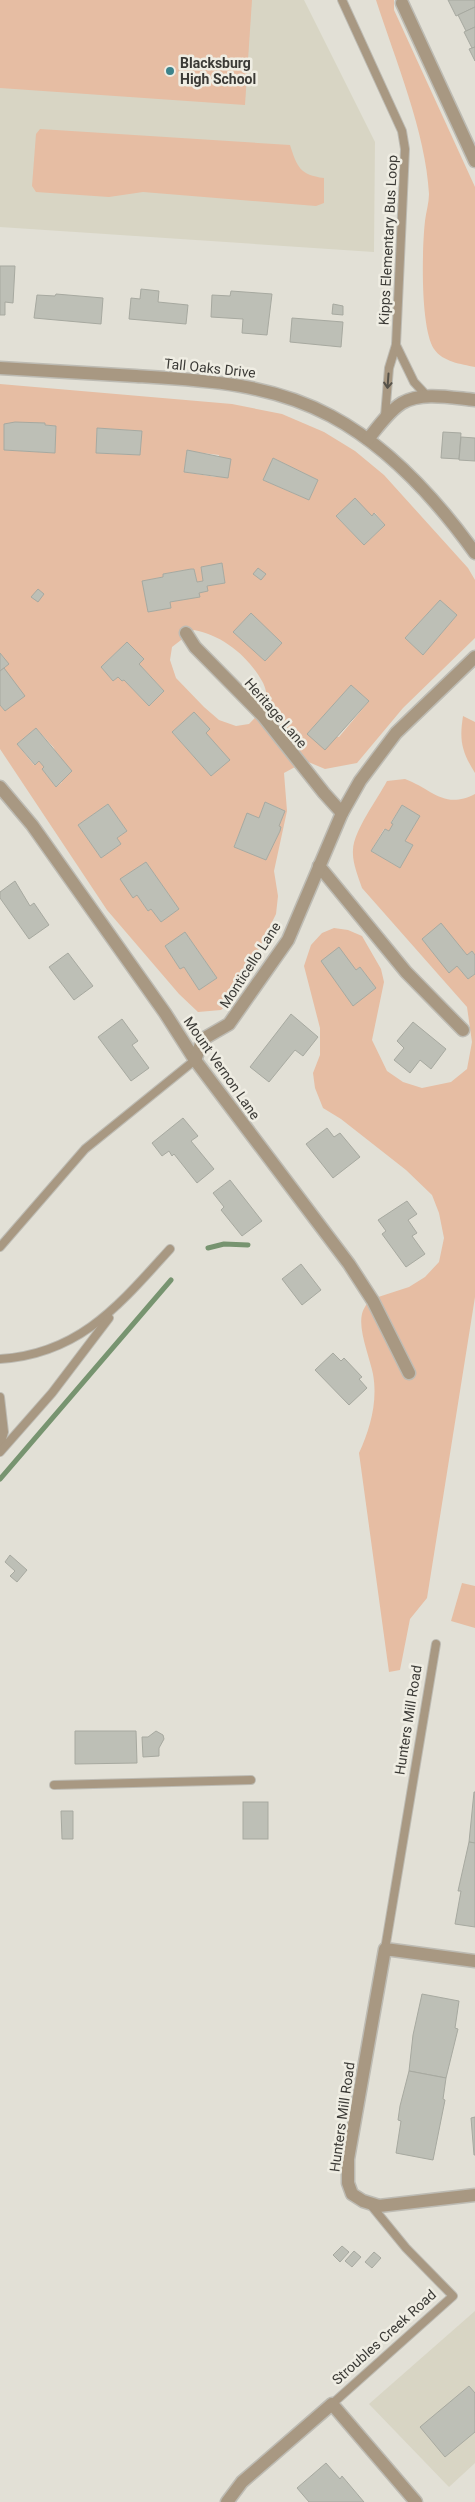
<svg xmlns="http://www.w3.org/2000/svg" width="475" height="2502" viewBox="0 0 475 2502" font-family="Roboto,sans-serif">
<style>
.built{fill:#d8d5c4}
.green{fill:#e6bda3;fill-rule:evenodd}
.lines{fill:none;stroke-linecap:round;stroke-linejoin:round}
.stream{stroke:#779470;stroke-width:5}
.building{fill:#bdbfb6;stroke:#a7a9a0}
.lane-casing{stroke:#bdbbb3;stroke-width:10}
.street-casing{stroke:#bdbbb3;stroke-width:15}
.lane{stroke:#a89882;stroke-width:8}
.street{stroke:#a89882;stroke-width:12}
.oneway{stroke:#565249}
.poi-dot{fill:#3c838b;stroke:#efede3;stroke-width:2}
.labels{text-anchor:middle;stroke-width:5;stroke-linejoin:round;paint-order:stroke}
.poi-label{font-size:14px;font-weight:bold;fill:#3b3a36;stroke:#efede3;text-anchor:start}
.street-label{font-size:14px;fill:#3b3a36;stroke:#efede3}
</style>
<rect width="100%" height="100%" fill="#e2e0d6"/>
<g class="built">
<path d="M0 0H304L375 142 374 252 0 227Z"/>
<path d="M475 2311V2463L449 2487 369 2404Z"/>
</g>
<g class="green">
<path d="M0 0H252L245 105 0 88Z"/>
<path d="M376 0H394V10L475 187V367C461 364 443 362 434 349 420 327 422 248 425 221 426 212 429 203 429 194 426 133 395 59 376 0Z"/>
<path d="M40 129 290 145C297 167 300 175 324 178V203L316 206 143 192 109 197 36 192 32 186 36 134Z"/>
<path d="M0 384 232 404 282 414 324 432 355 451 384 475 468 568 475 580V638L403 708 357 763 325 769 306 761 284 773 287 811 274 871 278 896 276 914 234 999 221 1010 198 1012 179 994 107 910 0 749V705L5 711 0 671 8 664 0 653ZM45 423V425L56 426 55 453 4 450V424ZM97 428 141 431 140 455 96 453ZM187 451 219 455 216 477 184 472ZM273 458 318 480 309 500 263 480ZM375 513 385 525 364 545 336 516H372ZM222 564 225 583 207 586 199 593V597L170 602V608L148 612 143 581 163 577V574L191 569H194L197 582 203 581 201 567ZM440 600 457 615 423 655 405 638ZM250 614 282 643 265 661 234 632ZM194 630C222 635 248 656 262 681 266 687 267 697 268 704L249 724 236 726 219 720 204 707 176 678 170 660 172 647ZM127 642 144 659 139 664 164 691 149 706 124 680 122 681 118 677 113 681 101 667ZM351 685 369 701 339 737 307 734ZM194 712 209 729 206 733 229 760 211 776 172 732ZM36 728 54 748 62 782 56 787 42 769 44 767 39 761 34 765 17 744ZM265 802 285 811 279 826 280 831 266 860 234 846 247 814 259 818ZM108 804 127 831 117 838 121 844 101 858 78 825ZM146 862 179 909 161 922 151 909 148 911 137 895 121 879ZM185 932 217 978 199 990 184 967 180 969 165 946Z"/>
<path d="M463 716 475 722V773C462 752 459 741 463 716Z"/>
<path d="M405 779C432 789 444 810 475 794V955L472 951 467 955 441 924 422 939 449 972 457 966 468 979 475 974V1297L427 1598 410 1619 400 1670 389 1672 359 1453C370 1429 378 1402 373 1374 370 1358 358 1330 362 1314 363 1309 367 1304 369 1300L409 1287 425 1277 439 1262 444 1238 439 1213 432 1195 406 1170 341 1119 323 1108 315 1088 313 1073 320 1055V1028L304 966 311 945 322 933 334 928 348 930 362 936 381 969 384 982 372 1040 387 1071 403 1082 422 1088 451 1082 467 1069 472 1042 467 1007 362 888C358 876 352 862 353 850 354 830 377 800 387 781ZM402 805 420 816 405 841 413 845 400 868 371 851 384 829 389 831 393 824 391 822ZM360 967 376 988 353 1005 337 983Z"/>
<path d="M462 1583 475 1586V1628L451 1621Z"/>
</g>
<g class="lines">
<g class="stream">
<path d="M208 1248 224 1244 248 1245"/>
<path d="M0 1479 171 1280"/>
</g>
</g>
<g class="building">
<path d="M448 0H475V7L456 16Z"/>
<path d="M475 7V27L466 31 458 15Z"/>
<path d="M475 27V47L472 48 464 32Z"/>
<path d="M475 47V61L469 49Z"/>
<path d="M0 266H15L13 303 5 302V315H0Z"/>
<path d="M141 289 159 291 158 302 188 305 186 324 129 319 131 298 140 299Z"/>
<path d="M231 291 272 294 267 335 242 333 243 319 211 317 212 295 230 296Z"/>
<path d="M56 294 103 298 101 324 34 318 37 295 55 296Z"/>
<path d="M333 304 343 306V315L332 314Z"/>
<path d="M292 318 343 322 341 347 290 342Z"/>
<path d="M15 422 45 423V425L56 426 55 453 4 450V424Z"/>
<path d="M97 428 142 431 140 455 96 453Z"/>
<path d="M443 432 461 433 459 459 441 458Z"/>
<path d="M461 437 475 438V461L459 460Z"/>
<path d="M187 450 231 459 228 478 184 472Z"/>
<path d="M273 458 318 480 309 500 263 480Z"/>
<path d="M355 498 372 516 374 513 385 525 364 545 336 516Z"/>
<path d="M222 563 225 583 207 586 208 591 199 593 200 597 170 602 171 608 148 612 142 581 163 577V574L191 569H194L197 582 203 581 201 567Z"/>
<path d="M258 568 266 574 261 580 253 574Z"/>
<path d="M38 589 44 594 38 602 31 597Z"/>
<path d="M440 600 457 615 423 655 405 638Z"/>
<path d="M251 613 282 643 265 661 233 632Z"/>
<path d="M127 642 144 659 139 664 164 691 149 706 124 680 122 681 118 677 113 681 101 667Z"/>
<path d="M0 653 9 664 0 671Z"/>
<path d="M4 668 25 696 5 711 0 705V671Z"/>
<path d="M351 685 369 701 325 750 307 734Z"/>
<path d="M194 712 210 729 206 733 230 760 211 776 172 732Z"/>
<path d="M36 728 72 771 56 787 42 769 44 767 39 761 35 765 17 744Z"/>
<path d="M265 802 285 811 279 826 281 827 280 831 266 860 234 847 247 813 259 818Z"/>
<path d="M108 804 127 831 117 838 121 844 101 858 78 825Z"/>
<path d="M402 805 420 816 405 841 413 845 400 868 371 851 385 829 389 831 393 824 391 823Z"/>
<path d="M146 862 179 909 161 922 151 909 148 911 137 895 133 898 120 879Z"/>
<path d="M15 881 30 906 34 903 49 925 29 939 0 898V892Z"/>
<path d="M441 923 467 955 472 951 475 955V974L468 979 457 966 449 973 422 939Z"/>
<path d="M185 932 217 978 199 990 184 967 180 969 165 946Z"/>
<path d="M339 947 356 970 360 967 376 988 353 1006 321 961Z"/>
<path d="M68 953 93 986 74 1000 49 967Z"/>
<path d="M291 1014 318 1037 303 1056 295 1050 269 1082 250 1067Z"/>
<path d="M122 1019 138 1041 132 1045 149 1068 131 1081 98 1037Z"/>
<path d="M413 1022 446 1049 431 1069 420 1060 410 1073 394 1060 404 1048 397 1041Z"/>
<path d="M183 1118 198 1136 191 1141 214 1169 197 1183 174 1154 172 1156 169 1151 162 1156 152 1143Z"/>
<path d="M327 1128 334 1137 340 1133 360 1157 333 1178 306 1144Z"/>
<path d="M230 1180 262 1221 242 1236 221 1210 224 1207 213 1193Z"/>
<path d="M407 1201 417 1214 408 1220 417 1233 412 1236 425 1254 406 1267 382 1234 386 1231 378 1220Z"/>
<path d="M301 1264 321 1290 302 1305 282 1279Z"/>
<path d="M333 1353 341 1361 344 1358 362 1377 359 1379 367 1388 349 1405 315 1370Z"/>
<path d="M10 1555 27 1570 17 1582 10 1576 15 1571 5 1562Z"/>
<path d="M75 1731H136L137 1763 75 1764Z"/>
<path d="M156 1731 163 1735 164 1739 159 1748V1756L143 1757 142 1737H148Z"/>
<path d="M474 1792H475V1843L469 1842Z"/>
<rect x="243" y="1802" width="25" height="37"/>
<path d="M61 1811H73V1839H62Z"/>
<path d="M469 1842 475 1843V1927L455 1924 461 1891H458Z"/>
<path d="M422 1994 459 2001 455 2028 458 2029 446 2078 409 2071 413 2035Z"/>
<path d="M409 2071 446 2078 443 2099 445 2100 433 2160 396 2153 401 2121 398 2120 400 2106Z"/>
<path d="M475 2117V2155H474L471 2118Z"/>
<path d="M342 2246 349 2252 340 2262 333 2255Z"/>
<path d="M354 2251 361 2257 352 2267 345 2261Z"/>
<path d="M374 2252 381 2258 372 2268 365 2262Z"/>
<path d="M469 2386 475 2393V2432L445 2457 420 2427Z"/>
<path d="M326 2463 340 2479 342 2476 364 2502H309L297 2488Z"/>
</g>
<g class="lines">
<g class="lane-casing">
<g id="lane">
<path d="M342 0 402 131 405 149 396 345 389 368 385 416"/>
<path d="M396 345 414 382 427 396"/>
<path d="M0 1247 85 1149 195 1060"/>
<path d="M0 1359C80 1354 120 1304 170 1249"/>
<path d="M0 1397 4 1432 0 1446"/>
<path d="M0 1452 52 1393 109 1318"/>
<path d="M54 1785 251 1780"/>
<path d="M385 1949 436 1644"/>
<path d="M332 2404 453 2296 406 2248 370 2204"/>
</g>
</g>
<g class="street-casing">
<g id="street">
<path d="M402 3 475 161"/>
<path d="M0 368C45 371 91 373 136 376 203 380 270 383 331 416 389 447 437 500 475 553"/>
<path d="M368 439C378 427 389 411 402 403 422 391 453 398 475 400"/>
<path d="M186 633 195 647 263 716 324 793 342 813"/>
<path d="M0 787 32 825 165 1013 195 1060 349 1264 373 1301 409 1373"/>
<path d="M319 866 406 972 463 1030"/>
<path d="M195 1060 203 1039 229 1024 288 940 342 813 360 781 396 733 475 657"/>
<path d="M475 1961 385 1949 348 2159V2183L352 2194 363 2201 379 2206 475 2195"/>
<path d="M227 2502 242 2482 332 2404 416 2502"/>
</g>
</g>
<use href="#lane" class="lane"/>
<use href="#street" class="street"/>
</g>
<defs><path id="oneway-shaft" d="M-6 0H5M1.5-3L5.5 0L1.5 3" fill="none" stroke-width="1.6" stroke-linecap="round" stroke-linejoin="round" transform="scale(1.25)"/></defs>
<use class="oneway" href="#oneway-shaft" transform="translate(388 381) rotate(94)"/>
<circle class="poi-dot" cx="170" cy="71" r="5"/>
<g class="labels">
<g class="poi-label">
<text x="180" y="68">Blacksburg<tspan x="180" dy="16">High School</tspan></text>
</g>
<g class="street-label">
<text transform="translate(388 240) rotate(-87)" y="5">Kipps Elementary Bus Loop</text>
<text transform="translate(210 368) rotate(6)" y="5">Tall Oaks Drive</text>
<text transform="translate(276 713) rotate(49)" y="5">Heritage Lane</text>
<text transform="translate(250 965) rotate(-57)" y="5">Monticello Lane</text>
<text transform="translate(222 1068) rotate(55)" y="5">Mount Vernon Lane</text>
<text transform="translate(408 1720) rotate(-81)" y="5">Hunters Mill Road</text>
<text transform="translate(342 2117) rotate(-82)" y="5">Hunters Mill Road</text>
<text transform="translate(384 2337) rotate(-42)" y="5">Stroubles Creek Road</text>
</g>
</g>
</svg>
